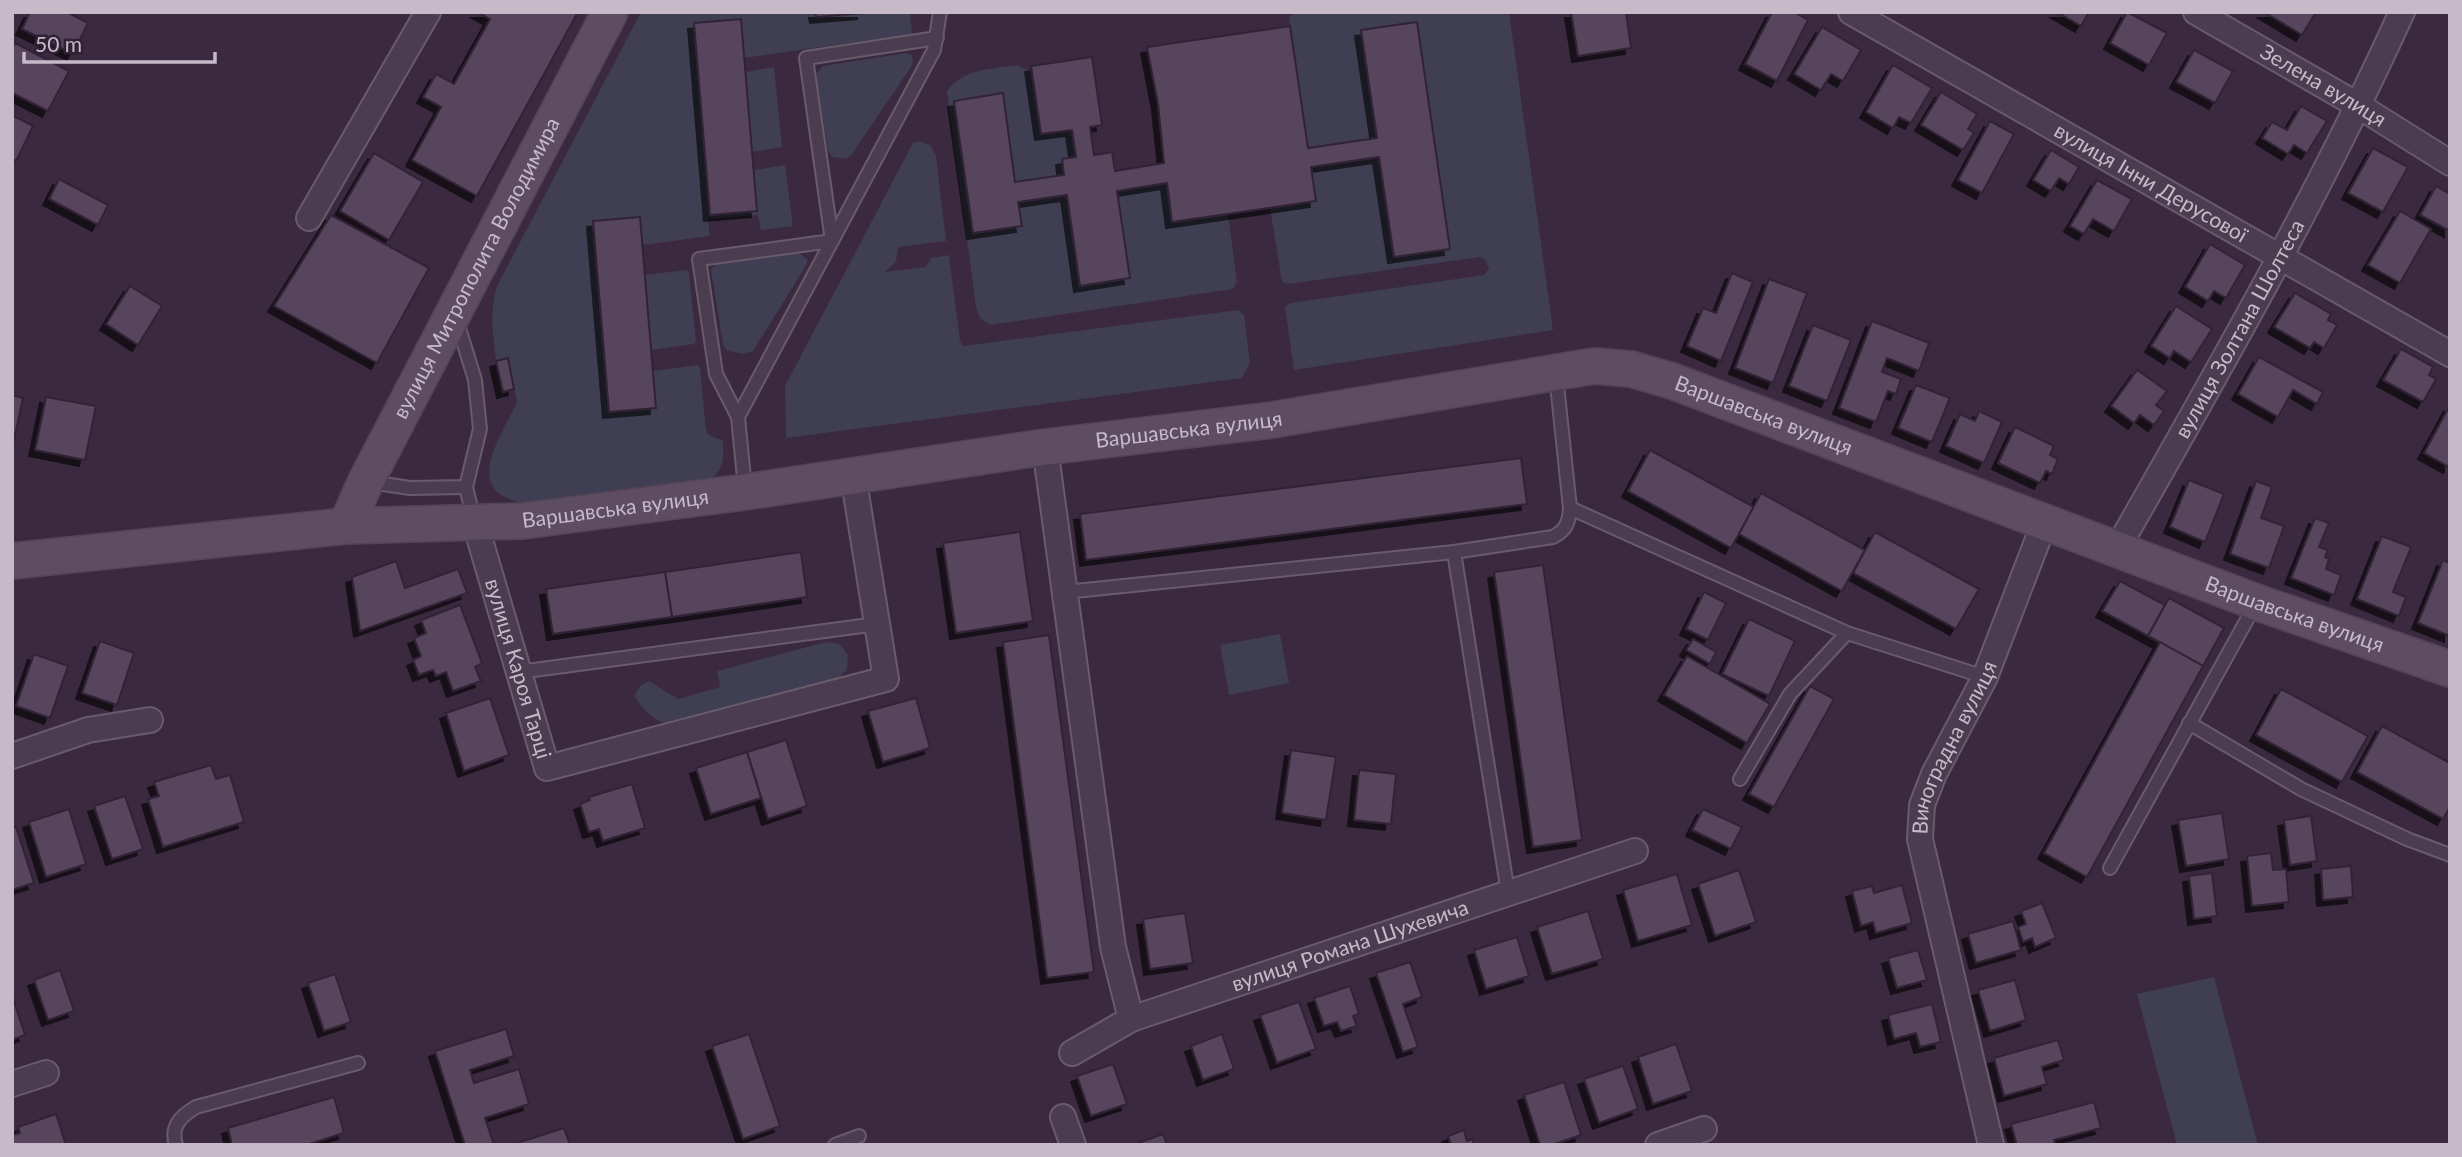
<svg xmlns="http://www.w3.org/2000/svg" width="2462" height="1157" viewBox="0 0 2462 1157" font-family="Lato,sans-serif">
<style>
.green{fill:#3f3e52}
.building{fill:#57445c;stroke:#322436;stroke-width:2;filter:url(#shadow)}
.lines{fill:none;stroke-linecap:round;stroke-linejoin:round}
.lane-casing{stroke:#695b6c;stroke-width:16}
.street-casing{stroke:#695b6c;stroke-width:28}
.secondary-casing{stroke:#514455;stroke-width:38}
.lane{stroke:#4b3d4f;stroke-width:12}
.street{stroke:#4b3d4f;stroke-width:24}
.secondary{stroke:#5e4c62;stroke-width:35}
.labels{text-anchor:middle;stroke-width:6;stroke-linejoin:round;paint-order:stroke}
.street-label{font-size:21px;fill:#c6bac9;stroke:#302234}
</style>
<defs>
<filter id="shadow"><feDropShadow dx="-6" dy="6" stdDeviation="0" flood-color="#0009"/></filter>
</defs>
<rect width="100%" height="100%" fill="#3a293f"/>
<g class="green">
<path d="M641 12H815L816 17 863 12H910L912 34 744 58 741 20 694 24 710 214 757 211 754 170 785 165 793 226 761 230 758 215 708 219 710 236 643 245 640 217 593 221 609 412 656 408 653 371 697 365 700 368 706 430 709 435 723 441C724 458 724 469 710 480L526 503C459 494 501 437 517 402L508 358 496 361C493 336 489 309 497 286Z"/>
<path d="M1295 12H1509L1553 330 1294 370 1285 307 1290 303 1484 275 1489 268 1485 260 1480 257 1289 284 1282 282 1270 208 1315 201 1311 167 1379 157 1394 257 1450 249 1417 23 1361 31 1377 138 1308 148 1289 17Z"/>
<path d="M906 53 911 55 913 61 911 67 852 154 846 159 832 157 828 150 816 74 823 66Z"/>
<path d="M1018 65 1032 73 1072 130 1076 157 1062 159 1064 175 1015 182 1002 94 954 101 973 233 1022 225 1018 202 1067 195 1080 285 1130 278 1117 191 1167 183 1172 222 1228 214 1237 282 1233 289 990 325 980 318 976 307 947 91C964 68 992 69 1018 65Z"/>
<path d="M774 67 782 147 752 152 746 72Z"/>
<path d="M920 141 930 145 936 156 946 241 898 247 896 262 885 272 926 267 931 258 949 255 960 341 963 346 1238 310 1244 315 1250 363 1242 378 786 438 785 386 913 143Z"/>
<path d="M797 252 807 259V264L753 351 742 354 726 350 723 344 711 270 717 262Z"/>
<path d="M686 270 689 272 696 341 694 344 651 350 645 275Z"/>
<path d="M1280 634 1289 683 1229 695 1220 645Z"/>
<path d="M826 642 840 644 848 655 847 670 837 679 673 726C654 721 645 712 634 696L641 685 649 681 678 699 720 687 717 671Z"/>
<path d="M2214 977 2258 1145H2177L2137 994Z"/>
</g>
<g class="building">
<path d="M30 12H67L88 23 73 54 22 29Z"/>
<path d="M478 12H578L477 196 412 160 441 107 423 97 436 74 454 84 490 19Z"/>
<path d="M815 12H863V13L816 17Z"/>
<path d="M1571 12H1626L1631 48 1578 56Z"/>
<path d="M1772 12H1794L1808 20 1777 81 1745 64Z"/>
<path d="M2057 12H2089L2081 26Z"/>
<path d="M2127 12 2167 33 2149 65 2110 43Z"/>
<path d="M2264 12H2316L2302 35Z"/>
<path d="M741 19 757 211 710 215 694 23Z"/>
<path d="M1417 22 1450 249 1394 257 1379 157 1311 167 1316 201 1172 222 1167 183 1117 191 1130 278 1080 286 1067 195 1018 202 1022 226 973 233 954 101 1003 93 1015 182 1064 175 1062 159 1076 157 1072 130 1041 134 1031 66 1092 57 1102 125 1090 127 1094 155 1112 152 1115 171 1164 163 1158 104 1147 47 1290 26 1308 148 1377 138 1361 30Z"/>
<path d="M1822 27 1861 50 1843 81 1831 74 1821 90 1794 74Z"/>
<path d="M15 43 69 71 48 111 12 93V48Z"/>
<path d="M2194 50 2233 71 2215 103 2176 82Z"/>
<path d="M1893 65 1932 88 1911 123 1899 117 1893 128 1866 112Z"/>
<path d="M1941 92 1977 114 1968 129 1974 133 1963 150 1921 125Z"/>
<path d="M2301 106 2327 121 2307 153 2294 145 2288 154 2262 138 2272 122 2287 130Z"/>
<path d="M12 115 33 126 16 161 12 159Z"/>
<path d="M1990 121 2014 134 1982 193 1958 180Z"/>
<path d="M2373 148 2408 167 2383 212 2348 193Z"/>
<path d="M2051 150 2079 167 2069 184 2059 178 2051 191 2033 180Z"/>
<path d="M374 153 423 182 389 240 340 211Z"/>
<path d="M59 179 108 205 98 225 49 199Z"/>
<path d="M2097 180 2132 199 2114 231 2093 219 2084 234 2070 226Z"/>
<path d="M2436 186 2450 194V231L2420 215Z"/>
<path d="M2400 211 2431 229 2400 283 2368 265Z"/>
<path d="M331 215 429 268 377 363 274 306Z"/>
<path d="M640 217 656 408 609 412 593 221Z"/>
<path d="M2210 244 2245 265 2226 298 2214 291 2208 301 2185 287Z"/>
<path d="M1732 273 1753 282 1721 361 1687 346 1703 308 1716 313Z"/>
<path d="M1769 279 1807 293 1773 383 1735 368Z"/>
<path d="M130 286 162 306 138 345 106 324Z"/>
<path d="M2295 293 2331 314 2328 320 2337 325 2324 348 2314 342 2310 348 2274 327Z"/>
<path d="M2176 306 2212 329 2191 362 2174 351 2170 358 2151 346Z"/>
<path d="M1872 321 1929 343 1919 371 1887 358 1882 372 1901 379 1896 394 1888 391 1876 422 1839 408Z"/>
<path d="M1813 325 1851 340 1827 401 1789 386Z"/>
<path d="M2401 349 2433 367 2429 375 2436 379 2423 402 2383 380Z"/>
<path d="M2259 357 2323 392 2317 404 2293 390 2278 417 2238 394Z"/>
<path d="M508 358 514 389 503 392 496 361Z"/>
<path d="M2137 370 2167 391 2156 405 2164 411 2154 425 2140 415 2134 423 2111 406Z"/>
<path d="M1916 385 1950 398 1932 442 1898 428Z"/>
<path d="M12 395 23 398 14 440H12Z"/>
<path d="M46 397 96 406 85 460 35 450Z"/>
<path d="M2450 405V466L2449 467 2424 453Z"/>
<path d="M1979 411 2002 422 1984 463 1946 446 1960 414 1975 421Z"/>
<path d="M2015 427 2054 446 2050 455 2058 459 2052 474 2046 471 2040 483 1998 463Z"/>
<path d="M1650 450 1754 507 1731 548 1628 491Z"/>
<path d="M1521 458 1527 504 1086 560 1080 514Z"/>
<path d="M2189 480 2224 494 2205 542 2170 527Z"/>
<path d="M2256 481 2272 487 2261 518 2284 526 2269 568 2230 554Z"/>
<path d="M1761 493 1865 550 1842 591 1739 534Z"/>
<path d="M2315 518 2329 523 2319 547 2328 550 2325 557 2329 559 2326 569 2341 575 2334 595 2291 578Z"/>
<path d="M1020 532 1033 621 956 633 943 543Z"/>
<path d="M1875 532 1979 589 1956 629 1853 573Z"/>
<path d="M2382 536 2411 547 2393 592 2406 597 2399 616 2357 599Z"/>
<path d="M801 552 807 597 672 617 665 572Z"/>
<path d="M2443 560 2450 563V636L2418 623Z"/>
<path d="M396 561 405 588 458 569 467 593 360 631 352 577Z"/>
<path d="M1543 565 1582 840 1533 847 1494 572Z"/>
<path d="M665 572 672 617 553 634 546 589Z"/>
<path d="M2120 581 2165 605 2148 636 2102 611Z"/>
<path d="M1704 592 1726 603 1708 640 1686 629Z"/>
<path d="M2169 598 2224 628 2203 666 2148 636Z"/>
<path d="M460 605 482 663 475 667 481 681 453 691 446 672 436 676 433 670 419 675 413 660 421 656 414 638 426 633 421 620Z"/>
<path d="M1749 619 1795 641 1769 696 1722 674Z"/>
<path d="M1049 635 1094 972 1047 978 1003 642Z"/>
<path d="M1693 639 1716 652 1710 664 1686 650Z"/>
<path d="M100 641 134 653 117 705 82 693Z"/>
<path d="M2160 642 2203 666 2087 877 2044 853Z"/>
<path d="M34 654 68 666 50 718 16 706Z"/>
<path d="M1687 656 1770 704 1747 743 1664 695Z"/>
<path d="M1810 686 1834 699 1774 807 1749 794Z"/>
<path d="M2281 689 2368 736 2342 782 2256 735Z"/>
<path d="M490 698 509 755 464 771 446 713Z"/>
<path d="M916 698 930 748 883 762 868 711Z"/>
<path d="M2382 726 2450 763V807L2443 819 2357 772Z"/>
<path d="M786 740 807 806 768 819 747 752Z"/>
<path d="M1291 750 1336 757 1326 820 1282 813Z"/>
<path d="M747 752 761 798 711 814 696 768Z"/>
<path d="M211 765 216 779 230 775 244 822 163 847 148 799 159 796 154 782Z"/>
<path d="M1359 770 1396 774 1391 824 1354 820Z"/>
<path d="M632 784 645 828 603 841 599 829 589 832 580 804 590 800 589 797Z"/>
<path d="M125 796 143 849 112 859 94 806Z"/>
<path d="M69 809 86 864 46 877 29 822Z"/>
<path d="M1703 809 1742 827 1731 849 1692 830Z"/>
<path d="M2222 813 2229 859 2186 866 2178 820Z"/>
<path d="M2311 816 2317 861 2290 865 2284 820Z"/>
<path d="M16 827 34 883 12 890V828Z"/>
<path d="M2271 853 2273 870 2286 869 2289 902 2252 906 2247 856Z"/>
<path d="M2351 866 2353 897 2323 900 2321 869Z"/>
<path d="M1739 870 1756 922 1715 936 1698 884Z"/>
<path d="M2212 873 2217 916 2194 919 2189 876Z"/>
<path d="M1677 874 1692 925 1638 941 1623 890Z"/>
<path d="M1902 885 1912 923 1876 933 1873 922 1861 926 1852 891 1872 886 1874 893Z"/>
<path d="M2042 903 2056 938 2035 947 2032 938 2023 942 2018 927 2026 924 2021 911Z"/>
<path d="M1588 911 1603 959 1552 974 1537 927Z"/>
<path d="M1185 913 1193 963 1150 969 1143 919Z"/>
<path d="M2013 921 2021 950 1976 963 1968 934Z"/>
<path d="M1517 937 1529 976 1486 989 1474 950Z"/>
<path d="M1918 950 1927 980 1897 988 1888 958Z"/>
<path d="M1410 962 1422 997 1403 1004 1418 1047 1403 1052 1376 973Z"/>
<path d="M60 970 74 1011 48 1020 34 980Z"/>
<path d="M335 974 351 1022 324 1031 308 983Z"/>
<path d="M2015 980 2026 1020 1990 1031 1978 990Z"/>
<path d="M1350 986 1359 1014 1353 1016 1357 1026 1341 1031 1337 1022 1324 1026 1314 998Z"/>
<path d="M12 995 25 1035 12 1040Z"/>
<path d="M1299 1002 1316 1049 1277 1063 1260 1015Z"/>
<path d="M1932 1004 1941 1042 1920 1047 1916 1033 1894 1039 1888 1015Z"/>
<path d="M506 1029 514 1056 470 1070 474 1083 519 1069 529 1104 485 1118 494 1145H465L435 1051Z"/>
<path d="M749 1034 780 1126 743 1139 712 1046Z"/>
<path d="M1222 1034 1234 1069 1203 1080 1191 1046Z"/>
<path d="M2058 1040 2064 1060 2042 1067 2047 1084 2004 1096 1994 1058Z"/>
<path d="M1676 1044 1692 1091 1653 1104 1638 1057Z"/>
<path d="M1113 1064 1127 1104 1091 1116 1077 1076Z"/>
<path d="M1623 1066 1638 1109 1599 1123 1584 1079Z"/>
<path d="M1564 1082 1581 1135 1552 1145H1540L1524 1095Z"/>
<path d="M334 1097 344 1133 306 1145H232L228 1128Z"/>
<path d="M2094 1102 2101 1128 2054 1140 2055 1145H2017L2011 1124Z"/>
<path d="M56 1114 66 1145H12V1135L20 1133 18 1127Z"/>
<path d="M564 1128 570 1145H511Z"/>
<path d="M1464 1130 1467 1141 1472 1139 1474 1145H1451L1448 1136Z"/>
<path d="M1163 1134 1167 1145H1133Z"/>
</g>
<g class="lines">
<g class="lane-casing">
<g id="lane">
<path d="M738 417 716 374 699 259 832 241 806 58 937 38"/>
<path d="M370 482 410 488 466 487 480 429 475 380 459 328 455 324"/>
<path d="M466 487 474 520"/>
<path d="M745 488 738 417 934 50 940 12"/>
<path d="M1570 508 1847 633 1985 677"/>
<path d="M1065 592 1454 552"/>
<path d="M519 672 877 624"/>
<path d="M2189 723 2301 789 2407 839 2450 855"/>
<path d="M1740 779 1790 694 1847 633"/>
<path d="M2110 868 2255 605"/>
<path d="M1508 893 1454 552 1553 537C1566 530 1569 523 1570 508L1556 375"/>
<path d="M176 1145C170 1126 181 1116 196 1107L358 1063"/>
<path d="M835 1145 859 1136"/>
</g>
</g>
<g class="street-casing">
<g id="street">
<path id="s1" d="M1851 12 2450 354"/>
<path id="s2" d="M2196 12 2359 106 2450 163"/>
<path d="M309 218 428 12"/>
<path d="M1045 447 1113 947 1131 1019"/>
<path id="s3" d="M475 523 547 768 886 679 853 475"/>
<path id="s4" d="M2117 549C2217 373 2318 197 2402 12"/>
<path d="M12 756 88 730 150 720"/>
<path id="s5" d="M1072 1053 1131 1019 1635 851"/>
<path d="M12 1084 46 1073"/>
<path d="M1063 1117 1073 1145"/>
<path d="M1658 1145 1704 1129"/>
<path id="s6" d="M1991 1145 1920 839 1922 805 1934 774 1985 677 2045 521"/>
</g>
</g>
<g class="secondary-casing">
<g id="secondary">
<path id="s7" d="M346 526 366 481 610 12"/>
<path id="s8" d="M12 561 346 526 523 521 745 492 1045 447 1272 420 1594 366 1631 369 1672 381 2256 602 2450 669"/>
</g>
</g>
<use href="#lane" class="lane"/>
<use href="#street" class="street"/>
<use href="#secondary" class="secondary"/>
</g>
<g class="labels">
<g class="street-label">
<text dy="7" stroke="none"><textPath href="#s2" startOffset="147">Зелена вулиця</textPath></text>
<text dy="7" stroke="none"><textPath href="#s1" startOffset="345">вулиця Інни Дерусової</textPath></text>
<text dy="7" stroke="none"><textPath href="#s7" startOffset="289">вулиця Митрополита Володимира</textPath></text>
<text dy="7" stroke="none"><textPath href="#s4" startOffset="252">вулиця Золтана Шолтеса</textPath></text>
<text dy="7" stroke="none"><textPath href="#s8" startOffset="1773">Варшавська вулиця</textPath></text>
<text dy="7" stroke="none"><textPath href="#s8" startOffset="1185">Варшавська вулиця</textPath></text>
<text dy="7" stroke="none"><textPath href="#s8" startOffset="606">Варшавська вулиця</textPath></text>
<text dy="7" stroke="none"><textPath href="#s8" startOffset="2340">Варшавська вулиця</textPath></text>
<text dy="7" stroke="none"><textPath href="#s3" startOffset="152">вулиця Кароя Тарці</textPath></text>
<text dy="7" stroke="none"><textPath href="#s6" startOffset="413">Виноградна вулиця</textPath></text>
<text dy="7" stroke="none"><textPath href="#s5" startOffset="299">вулиця Романа Шухевича</textPath></text>
</g>
</g>
<rect width="2462" height="1157" fill="none" stroke="#c6bac9" stroke-width="28"/>
<path d="M24 52v10h191v-10" fill="none" stroke="#c6bac9" stroke-width="3.5"/>
<text x="35" y="52" font-size="21" fill="#c6bac9" stroke="#302234" stroke-width="5" paint-order="stroke">50 m</text>
</svg>
